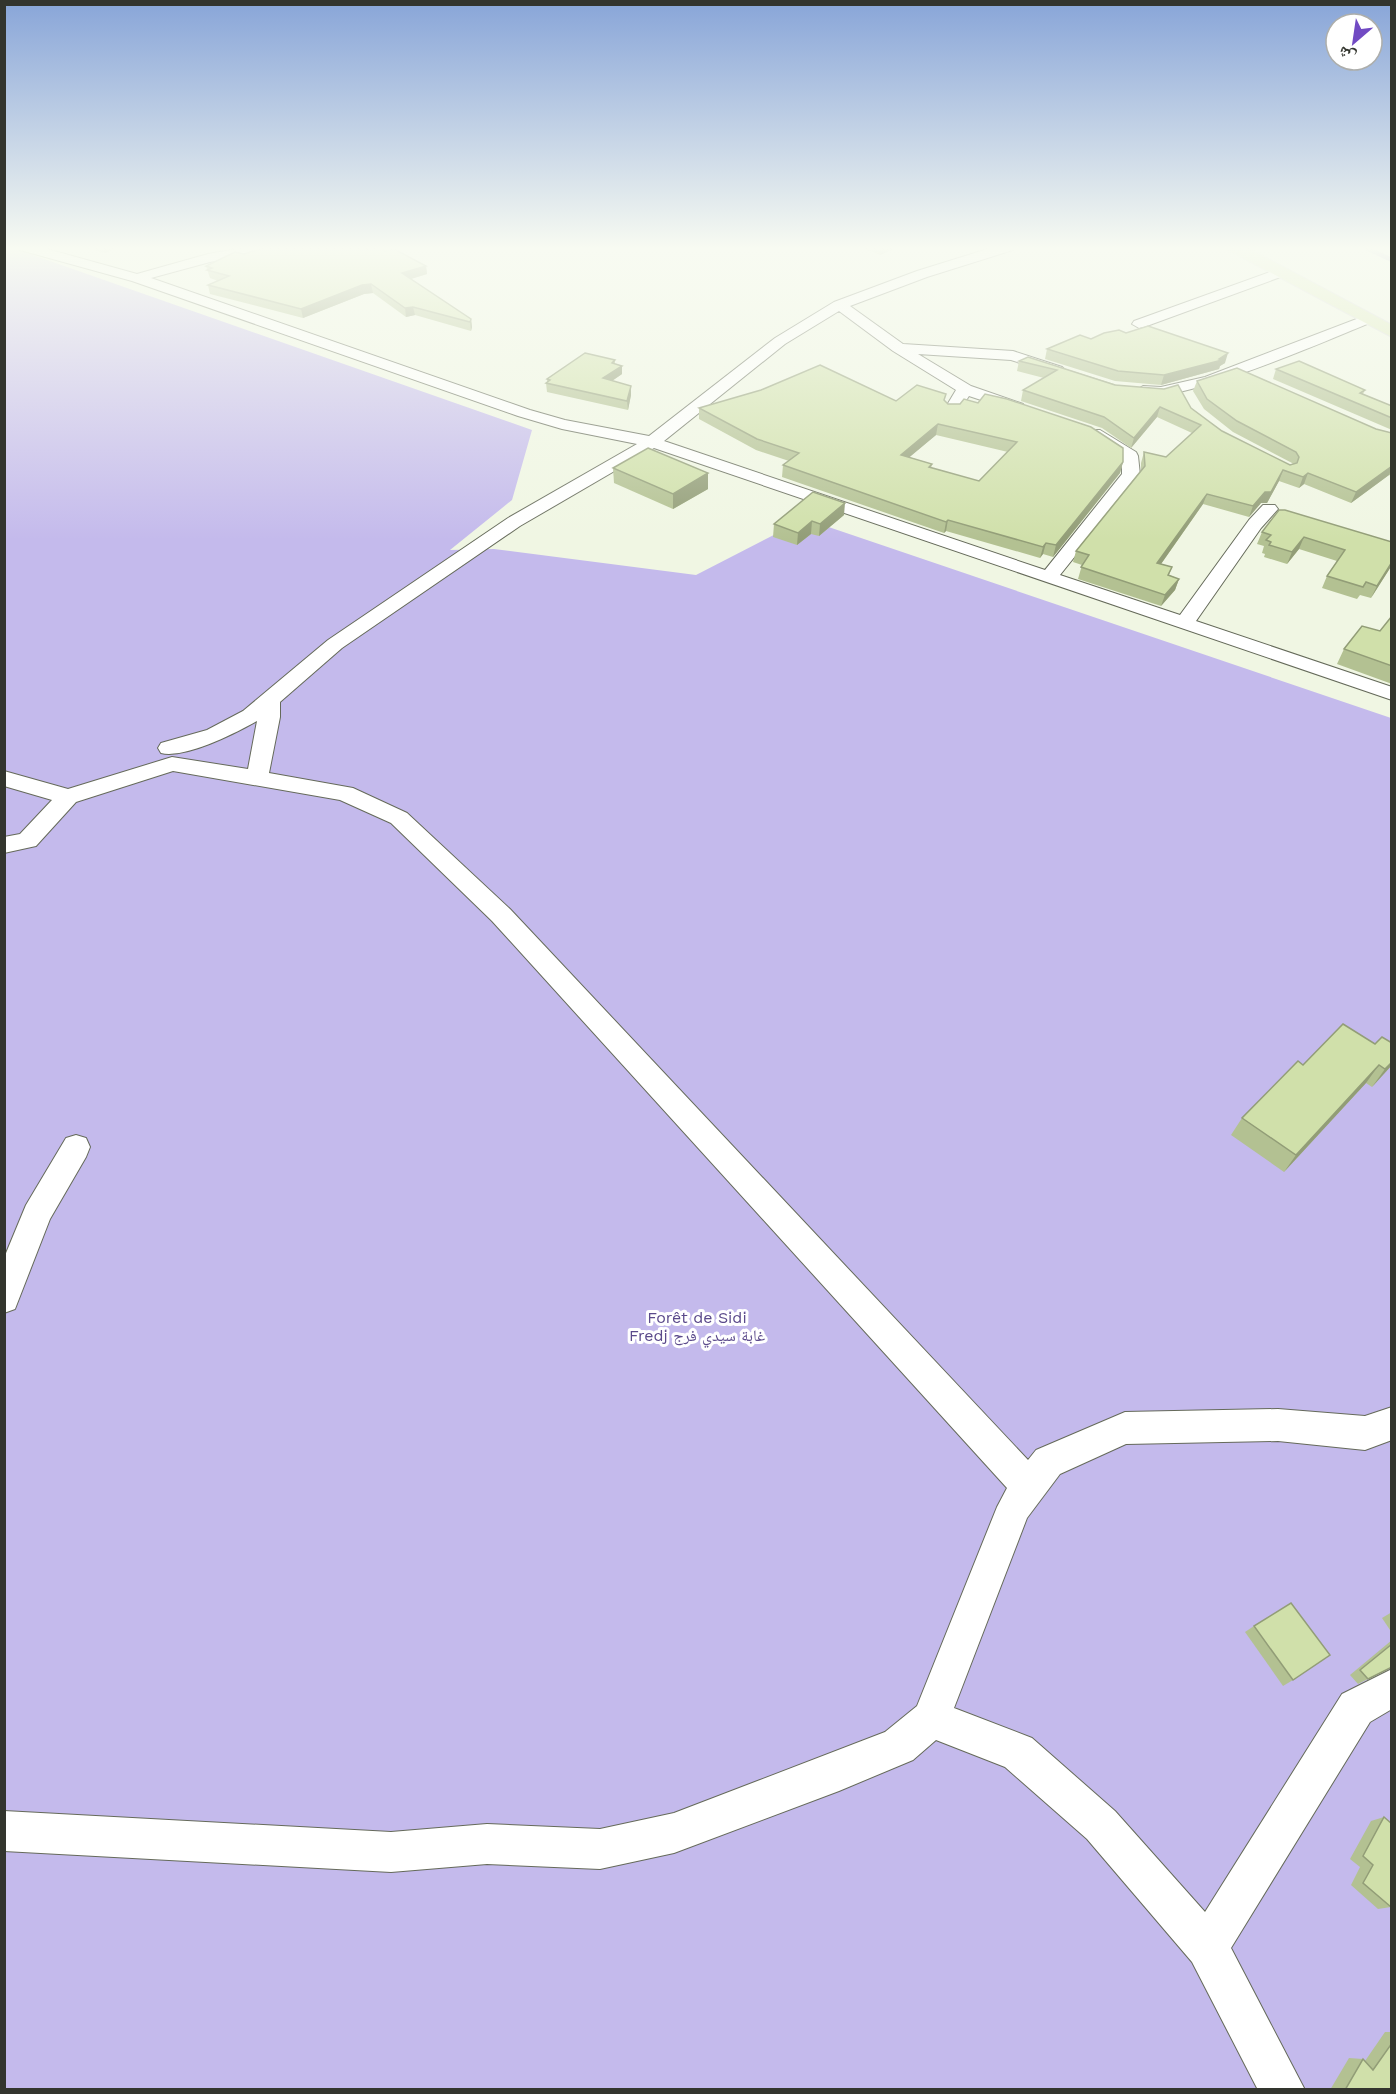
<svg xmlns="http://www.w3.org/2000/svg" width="1396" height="2094" viewBox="0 0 1396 2094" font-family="'Work Sans','Noto Naskh Arabic',sans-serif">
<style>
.green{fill:#c4baec}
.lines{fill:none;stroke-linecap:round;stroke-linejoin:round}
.stream{stroke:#998fc1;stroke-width:4.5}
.minor-casing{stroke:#656a5a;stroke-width:2}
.major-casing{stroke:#dadbd9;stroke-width:2}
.minor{fill:#fff;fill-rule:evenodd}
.major{fill:#dae7b6;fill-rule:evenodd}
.wall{fill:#b3c192;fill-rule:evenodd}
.shaded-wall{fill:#929d77}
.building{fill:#d0e0aa;stroke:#929d77;stroke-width:1.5;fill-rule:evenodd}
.labels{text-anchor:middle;stroke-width:6;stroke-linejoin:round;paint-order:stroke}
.park-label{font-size:16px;fill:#5b4a8b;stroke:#fff}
</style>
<rect width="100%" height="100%" fill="#f0f6e3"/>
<path class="green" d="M5 247H10L532 430 512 500 450 550 494 549 696 575 805 519 1391 718V2089L5 2090Z"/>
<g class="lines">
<path class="stream" d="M1364 247 1392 260"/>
<g class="minor-casing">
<g id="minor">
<path d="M18 247H40L137 274 208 254 248 247H278L271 251 210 262 151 278 530 410 565 420 649 436 775 338 834 302 917 271 994 247H1015L1013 250 927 277 850 306 903 344 1013 351 1062 367 1065 370 1062 373 1057 375 1011 360 918 354 971 386 1023 404 1025 407 1023 410H1011L969 396 961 408H949L947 405 956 390 893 351 839 311 785 344 664 441 1045 570 1122 474V458L1086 433 1088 430H1100L1136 452 1138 456 1140 475 1060 575 1180 615 1249 520 1263 505H1275L1278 509 1261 528 1196 621 1392 687V700L654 448 520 526 342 648 280 702V717L269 773 353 788 407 813 510 909 1028 1460 1036 1450 1125 1412 1278 1409 1365 1416 1392 1407V1440L1365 1450 1278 1441 1126 1444 1060 1474 1027 1518 954 1708 1032 1738 1115 1811 1205 1912 1342 1694 1392 1669V1709L1370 1722 1231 1948 1305 2090H1258L1192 1962 1087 1839 1005 1767 936 1740 913 1760 839 1791 674 1853 600 1869 487 1864 391 1872 4 1851V1811L391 1832 487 1824 600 1829 674 1813 885 1732 917 1706 997 1507 1007 1488 492 921 391 823 340 800 173 771 76 802 36 846 4 853V837L20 834 52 800 4 786V771L68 789 172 757 248 769 257 721C236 733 185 759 161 753L158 748 161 743 207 730 243 711 328 640 508 518 637 444 562 429 518 416 132 281 20 250Z"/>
<path d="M1281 268 1288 272 1286 275 1144 327 1139 328 1132 324 1134 321Z"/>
<path d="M1367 315 1372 316 1374 319 1372 322C1340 335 1156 416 1135 391L1143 386 1161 387 1205 377Z"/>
<path d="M76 1135 86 1138 90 1147 86 1157 50 1219 15 1309 4 1313V1258L26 1205 66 1138Z"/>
</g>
</g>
<g class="major-casing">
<path id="major" d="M1226 247H1246L1392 325V337L1228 250Z"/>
</g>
<use href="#minor" class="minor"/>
<use href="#major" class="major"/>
</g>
<g class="wall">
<path d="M84 247H119L105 253Z"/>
<path d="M861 247H898L880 255Z"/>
<path d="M368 249 385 251 426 266 427 274 411 279 471 319 472 327 471 331 415 315 406 317 373 293 364 294 303 318 210 294 208 285 218 281 210 278 206 266 244 254Z"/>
<path d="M1126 333 1225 363 1220 366 1219 369 1161 385 1115 381 1045 359 1047 349 1091 339Z"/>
<path d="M1028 357 1191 408 1222 431 1290 465 1293 464 1292 463 1233 432 1204 409 1193 391 1197 381 1376 429 1392 433V476L1389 475 1351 503 1304 484 1299 488 1279 481 1267 503H1261L1249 517 1203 504 1161 564 1172 567 1169 575 1179 579 1175 590 1161 606 1078 579 1082 565 1073 562 1076 551 1141 470V463L1144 452 1166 457 1192 433 1157 417 1131 448 1102 428 1021 401 1023 390 1044 378 1017 371 1019 361Z"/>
<path d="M615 360V364L622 366V374L612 381 631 386V395L628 410 547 392 546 383 547 382V379Z"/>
<path d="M1276 369 1365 390 1363 394 1392 406V430L1273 379Z"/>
<path d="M896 401 945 402 948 404 1123 462 1120 473 1053 557 1043 554 1040 558 946 531 944 533 782 477 783 465 789 461 756 450 699 419V408ZM936 435 1008 452 979 481 931 468 932 464 909 457Z"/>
<path d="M613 468 708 473V489L673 509 614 483Z"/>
<path d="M844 515 819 536 811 534 797 545 773 537 774 524Z"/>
<path d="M1262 532 1392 542V565L1371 598 1360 595 1357 599 1322 588 1327 576 1337 561 1299 549 1287 564 1264 557 1265 554 1262 553 1264 546 1257 544Z"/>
<path d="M1392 616V684L1337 664 1344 649 1380 631Z"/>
<path d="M1392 1043V1065L1372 1087 1366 1083 1284 1172 1231 1135 1242 1118 1303 1065 1375 1044Z"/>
<path d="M1392 1612V1633L1382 1618Z"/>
<path d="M1254 1626 1293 1680 1283 1686 1245 1632Z"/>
<path d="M1392 1640V1667L1358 1684 1350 1675Z"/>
<path d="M1384 1817 1391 1907 1378 1909 1351 1885 1360 1867 1350 1859 1371 1821Z"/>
<path d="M1385 2032H1392V2090H1330L1349 2058 1363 2059 1365 2061Z"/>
</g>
<g class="shaded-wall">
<path d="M103 247H119L105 253Z"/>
<path d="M881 247H898L880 255Z"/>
<path d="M426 266 427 274 404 281 402 273Z"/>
<path d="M371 284 373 293 364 294 303 318 301 309 362 285Z"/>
<path d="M413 307 415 315 406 317 405 308Z"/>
<path d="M471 319 472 327 471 331 470 322Z"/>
<path d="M1228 353 1225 363 1220 366 1219 369 1161 385 1164 375 1219 359Z"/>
<path d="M622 366V374L603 387V378Z"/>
<path d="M631 386V395L628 410 627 401Z"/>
<path d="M1160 407 1157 417 1131 448 1134 438Z"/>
<path d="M938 424 936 435 899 466 901 455Z"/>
<path d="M1123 462 1120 473 1053 557 1056 545Z"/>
<path d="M1392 466V469L1389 475 1351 503 1356 492Z"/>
<path d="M1283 470 1279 481 1267 503H1261L1249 517 1253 506Z"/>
<path d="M708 473V489L673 509V494Z"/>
<path d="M1308 473 1304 484 1299 488 1303 477Z"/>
<path d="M1207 494 1203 504 1154 574 1157 563Z"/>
<path d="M845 503 844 515 819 536 820 524Z"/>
<path d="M948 520 946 531 944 533 946 522Z"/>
<path d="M812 521 811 534 797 545 798 533Z"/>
<path d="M1304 537 1299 549 1287 564 1292 552Z"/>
<path d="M1046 543 1043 554 1040 558 1043 547Z"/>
<path d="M1392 562V565L1371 598 1377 586Z"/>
<path d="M1179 579 1175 590 1161 606 1165 595Z"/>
<path d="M1392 1062V1065L1372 1087 1385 1069Z"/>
<path d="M1379 1065 1366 1083 1284 1172 1296 1155Z"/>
</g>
<g class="building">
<path d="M266 247H362L368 249 377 247 385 251 394 249 426 266 402 273 471 319 470 322 413 307 405 308 371 284 362 285 301 309 208 285 229 276 207 270 212 268 206 266 235 252 244 254Z"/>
<path d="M1148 326 1228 353 1219 359 1222 360 1164 375 1118 371 1047 349 1080 335 1091 339 1104 333 1119 330 1126 333Z"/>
<path d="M585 353 615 360 612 363 622 366 603 378 631 386 627 401 546 383 550 380 547 379Z"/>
<path d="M1028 357 1115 385 1164 389 1178 385 1191 408 1222 431 1290 465 1297 463 1299 457 1296 452 1237 421 1207 399 1197 381 1237 368 1376 429 1392 433V466L1356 492 1308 473 1303 477 1283 470 1271 492H1265L1253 506 1207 494 1157 563 1172 567 1168 575 1179 579 1165 595 1081 567 1089 555 1076 551 1145 466 1144 452 1166 457 1201 425 1160 407 1134 438 1104 417 1023 390 1057 370 1019 361Z"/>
<path d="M1299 361 1365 390 1360 393 1392 406V418L1276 369Z"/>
<path d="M820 365 896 401 917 385 946 394 944 400 948 404H960L964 399 978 403 985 394 1007 399 1091 427 1123 448V462L1056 545 1046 543 1043 547 948 520 946 522 783 465 799 453 757 439 699 408 761 390ZM938 424 1017 442 979 481 929 467 932 464 901 455Z"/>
<path d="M648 448 708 473 673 494 613 468Z"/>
<path d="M813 492 845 503 820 524 812 521 798 533 774 524Z"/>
<path d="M1279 510H1285L1392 542V562L1377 586 1366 582 1363 587 1327 576 1345 550 1304 537 1292 552 1269 545 1271 542 1266 540 1271 535 1262 532Z"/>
<path d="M1392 616V666L1344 649 1362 626 1380 631Z"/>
<path d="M1343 1024 1375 1044 1382 1037 1392 1043V1062L1385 1069 1379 1065 1296 1155 1242 1118 1298 1061 1303 1065Z"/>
<path d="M1291 1603 1330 1655 1293 1680 1254 1626Z"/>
<path d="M1392 1644V1667L1368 1679 1360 1670Z"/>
<path d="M1384 1817 1392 1824 1391 1907 1363 1883 1373 1865 1363 1856Z"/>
<path d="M1392 2043V2090H1345L1363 2059 1373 2070Z"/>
</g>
<linearGradient id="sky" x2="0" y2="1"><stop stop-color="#88a5d8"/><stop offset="0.46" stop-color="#f8fbf2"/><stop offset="1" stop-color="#f8fbf2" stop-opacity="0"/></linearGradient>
<rect width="1396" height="540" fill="url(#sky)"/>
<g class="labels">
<g class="park-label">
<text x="697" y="1323">Forêt de Sidi<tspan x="697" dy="18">Fredj غابة سيدي فرج</tspan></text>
</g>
</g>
<rect width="1396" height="2094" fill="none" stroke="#33352e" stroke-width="12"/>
<g transform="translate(1354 42) rotate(209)"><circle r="28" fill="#ffffff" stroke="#adaeab" stroke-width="1.5"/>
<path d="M0-4.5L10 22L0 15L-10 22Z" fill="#714ac3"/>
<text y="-9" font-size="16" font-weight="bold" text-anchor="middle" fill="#33352e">ش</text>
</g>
</svg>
